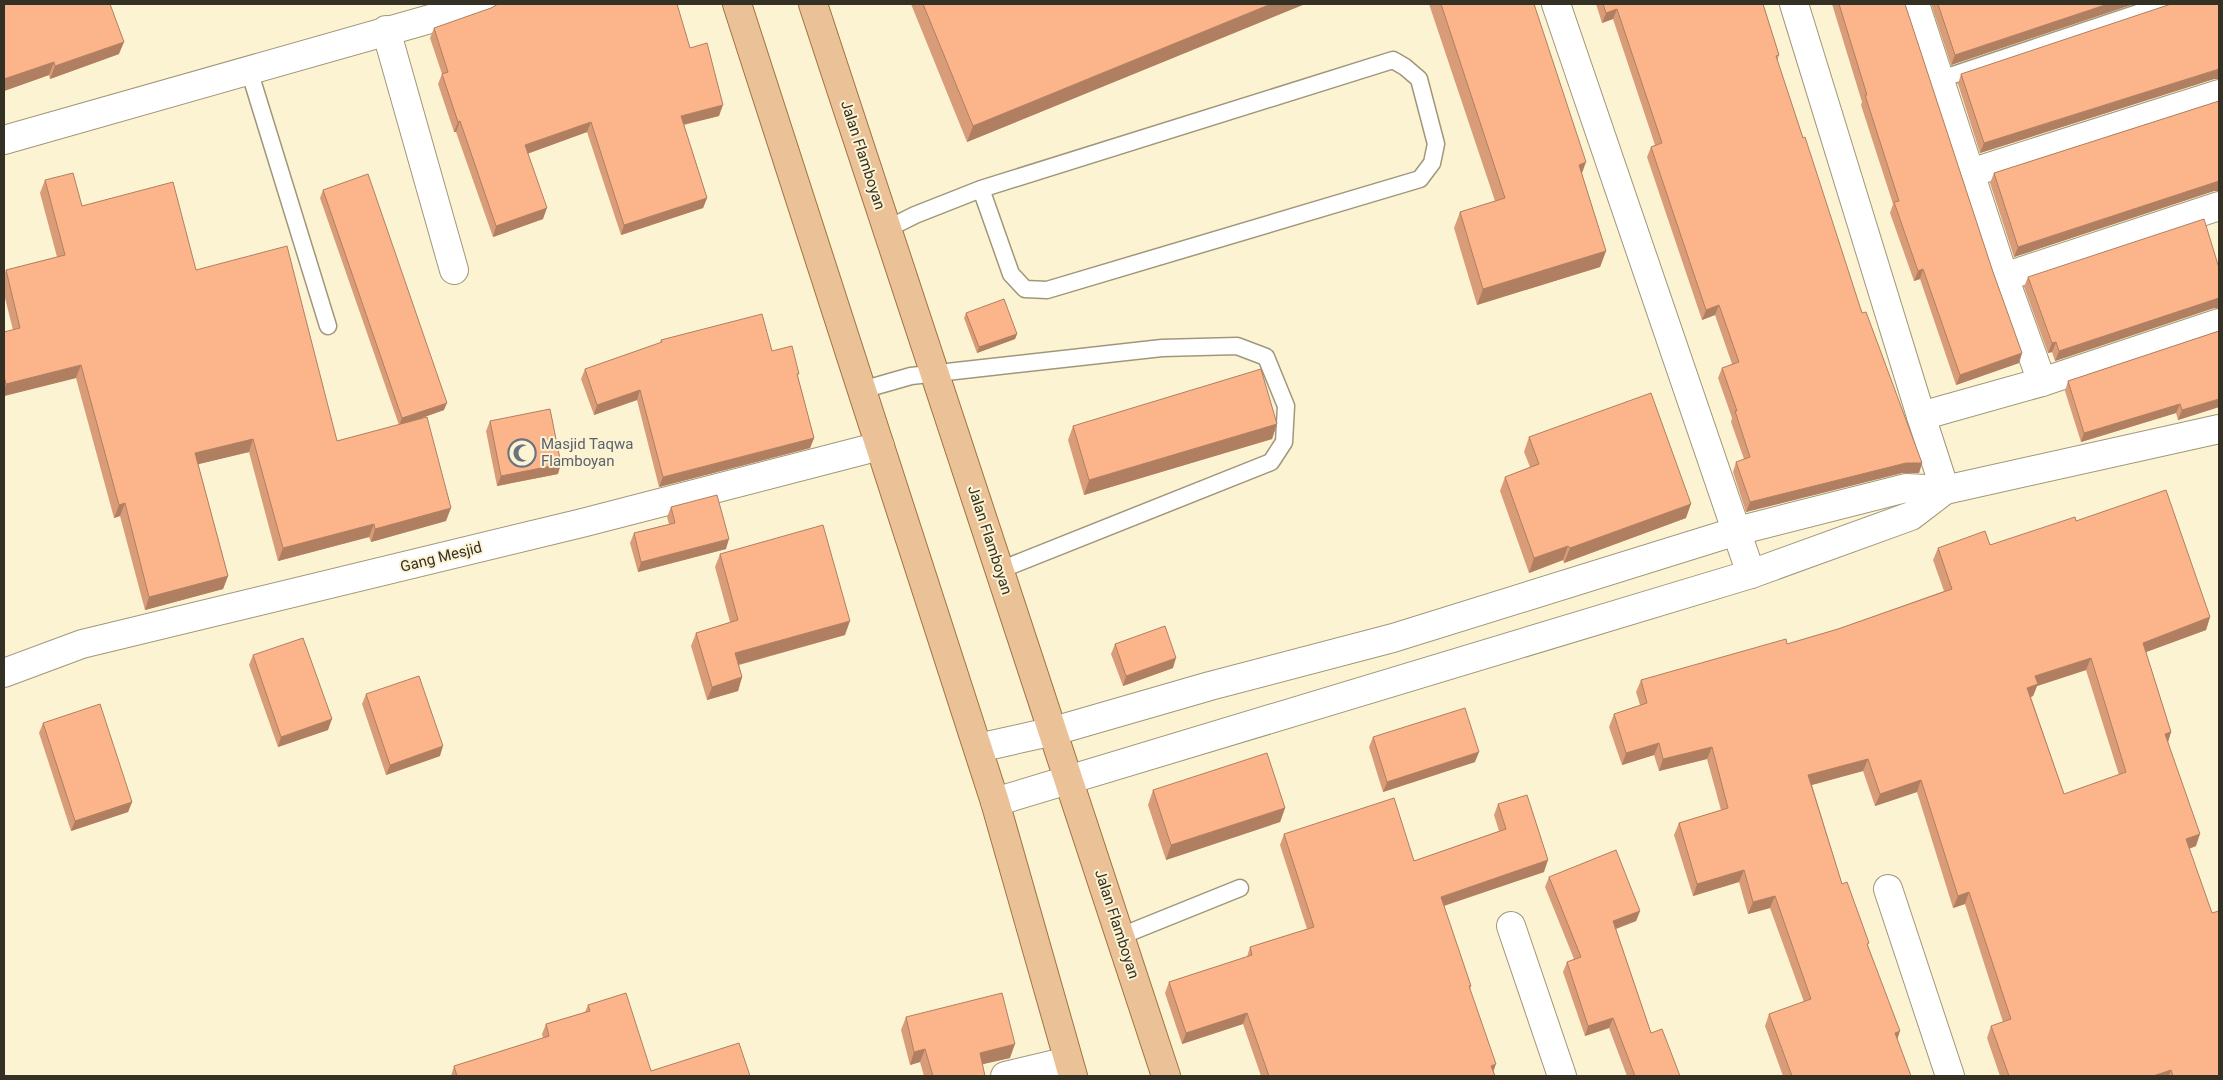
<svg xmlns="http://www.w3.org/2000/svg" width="2223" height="1080" viewBox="0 0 2223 1080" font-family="Roboto,sans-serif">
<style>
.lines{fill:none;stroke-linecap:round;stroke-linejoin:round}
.service-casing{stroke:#a0977a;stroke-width:19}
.minor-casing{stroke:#a0977a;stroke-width:30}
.primary-casing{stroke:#a27341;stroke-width:30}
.service{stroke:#fff;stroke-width:16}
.minor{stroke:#fff;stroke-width:28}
.primary{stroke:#ebc197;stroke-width:28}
.wall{fill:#d99c78;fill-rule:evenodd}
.shaded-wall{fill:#b07f61}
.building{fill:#fcb58b;stroke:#b07f61;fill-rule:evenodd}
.labels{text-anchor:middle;stroke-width:4;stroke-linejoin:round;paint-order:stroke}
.street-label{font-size:15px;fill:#343024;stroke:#fcf3d3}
.worship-label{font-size:15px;fill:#5b616d;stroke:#fcf3d3;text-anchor:start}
</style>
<rect width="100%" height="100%" fill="#fcf3d3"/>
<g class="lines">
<g class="service-casing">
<g id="service">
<path d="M249 70 328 326"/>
<path d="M1941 79 2165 4"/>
<path d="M887 229 915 215 981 189 1393 60 1405 67 1419 79 1436 144 1432 163 1420 179 1047 290 1025 289 1011 274 981 189"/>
<path d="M862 390 911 376 1162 348 1237 346 1266 357 1286 406 1284 442 1271 462 1000 570"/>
<path d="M1121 936 1240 888"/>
</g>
</g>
<g class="minor-casing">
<g id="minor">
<path d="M1556 4 1751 574"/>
<path d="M1794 4 1921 416 1945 490"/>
<path d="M1915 4 2004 277 2042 382"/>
<path d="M386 30 454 270"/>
<path d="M4 140 483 4"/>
<path d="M1970 173 2219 94"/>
<path d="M2004 277 2219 206"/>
<path d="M1921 416 2042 382 2219 323"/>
<path d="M4 673 82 644 582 523 880 446"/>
<path d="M978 748 1054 731 1210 686 1393 638 1737 531 1906 488 1945 490 2219 429"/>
<path d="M995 802 1751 574 1911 516 1945 490"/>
<path d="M1888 889 1950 1076"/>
<path d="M1511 926 1562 1076"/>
<path d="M1005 1076 1068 1061"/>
</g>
</g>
<g class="primary-casing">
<g id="primary">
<path d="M737 4 995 802 1073 1076"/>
<path d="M813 4 1166 1076"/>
</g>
</g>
<use href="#service" class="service"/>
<use href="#minor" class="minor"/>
<use href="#primary" class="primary"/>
</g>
<g class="wall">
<path d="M4 4 119 54 50 79 49 75 4 91Z"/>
<path d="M911 4H1305L967 142Z"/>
<path d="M1429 4H1534L1582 174 1606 251 1600 267 1477 305 1454 228 1460 212 1495 201Z"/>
<path d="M1596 4H1763L1779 55 1777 61 1862 313 1922 463 1919 473H1902L1746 512 1733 472 1736 462 1744 459 1731 422 1732 418 1718 378 1722 368 1732 364 1715 315 1702 320 1647 157 1651 147 1655 145 1613 19 1602 23Z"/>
<path d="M1832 4H1905L1993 272 2022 353 2019 363 1956 385 1920 279 1914 281 1890 213 1893 204 1861 105 1862 102Z"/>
<path d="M1931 4H2134L1951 65Z"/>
<path d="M434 28 690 48 719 116 684 125 707 198 703 208 621 235 587 132 527 154 543 219 493 237 456 132H454L438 84 442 74 430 38Z"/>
<path d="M1961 74 2214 79 1980 153 1958 84Z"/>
<path d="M2219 101V191H2214L2014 257 1990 183 1994 173Z"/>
<path d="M45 180 82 206 196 270 337 441 399 425 320 198 323 190 444 410 416 420 446 521 371 542 369 537 278 561 249 452 198 464 228 576 223 589 145 610 120 516 114 518 76 378 4 396V332L13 330 4 294V276L6 270 57 257 40 193Z"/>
<path d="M2219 268V309L2214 308 2055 361 2052 352 2048 353 2024 287 2028 277Z"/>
<path d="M966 313 1017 334 1015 339 977 353 964 318Z"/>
<path d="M2219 331V407L2178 420 2176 413 2081 442 2065 391 2068 381Z"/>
<path d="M661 340 772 351 798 377 814 438 810 448 659 487 637 400 594 415 581 379 585 369 660 343Z"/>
<path d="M490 421 558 474 497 486 486 431Z"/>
<path d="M1277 424 1272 439 1084 495 1068 440 1073 426Z"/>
<path d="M1529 437 1686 518 1564 563 1563 560 1529 573 1500 491 1505 477 1530 467 1524 452Z"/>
<path d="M671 507 726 549 638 572 630 543 634 533 669 524 667 517Z"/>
<path d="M2076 521 2210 617 2206 630 2146 652 2171 732 2168 742 2196 846 2189 849 2219 1076H2000L1987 1038 1991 1026 2003 1022 1965 904 1953 908 1917 792 1875 806 1863 771 1812 785 1842 884 1868 945 1897 1040 1911 1076H1783L1765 1026 1769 1014 1804 1002 1770 908 1748 914 1739 882 1693 896 1674 835 1679 823 1721 810 1707 759 1659 771 1654 755 1622 765 1609 727 1614 714 1640 705 1636 692 1641 680 1787 644 1838 629 1944 591 1933 560 1938 548 1990 545ZM2086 670 2119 775 2064 794 2031 697 2033 696 2037 686Z"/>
<path d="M720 554 845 635 739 665 742 677 738 691 707 700 691 646 696 633 730 622 715 567Z"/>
<path d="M1115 644 1173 668 1123 686 1111 654Z"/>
<path d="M253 655 328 730 278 747 249 665Z"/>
<path d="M366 694 440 756 386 775 362 704Z"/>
<path d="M43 723 132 802 128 812 71 831 39 733Z"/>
<path d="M1373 737 1475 762 1383 792 1369 747Z"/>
<path d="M1153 790 1285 808 1280 822 1166 860 1148 805Z"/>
<path d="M1498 804 1544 872 1444 906 1471 986 1470 989 1495 1076H1261L1243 1024 1182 1044 1165 993 1169 982 1247 957 1250 947 1307 929 1280 845 1284 834 1414 861 1499 831 1494 815Z"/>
<path d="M1549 877 1640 911 1636 921 1616 929 1651 1033 1680 1076H1627L1609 1028 1585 1036 1563 972 1567 962 1574 959 1545 887Z"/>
<path d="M588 1005 651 1071 750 1076H451L454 1066 543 1038 542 1034 546 1024 585 1012Z"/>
<path d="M906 1017 1010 1058 982 1064 985 1076H924L920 1062 910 1065 901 1030Z"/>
</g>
<g class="shaded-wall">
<path d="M1271 4H1305L967 142 973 126Z"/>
<path d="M2108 4H2134L1951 65 1955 55Z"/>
<path d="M1617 9 1613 19 1602 23 1606 13Z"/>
<path d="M124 42 119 54 50 79 55 66Z"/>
<path d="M54 62 49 75 4 91V79Z"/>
<path d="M2219 69V79H2214L1980 153 1984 143Z"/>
<path d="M723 105 719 116 677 126 681 116Z"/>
<path d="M460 121 456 132H454L458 122Z"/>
<path d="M591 122 587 132 521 156 525 145Z"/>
<path d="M1586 162 1580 179 1579 165Z"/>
<path d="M2218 181H2219V191H2214L2014 257 2018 247Z"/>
<path d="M707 198 703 208 621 235 624 225Z"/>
<path d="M547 208 543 219 493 237 496 226Z"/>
<path d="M1606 251 1600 267 1477 305 1483 289Z"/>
<path d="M1923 269 1920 279 1914 281 1918 271Z"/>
<path d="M2218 298H2219V309L2214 308 2055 361 2059 351Z"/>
<path d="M1719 305 1715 315 1702 320 1706 310Z"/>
<path d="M1017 334 1015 339 977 353 979 347Z"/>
<path d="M2056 342 2052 352 2048 353 2052 343Z"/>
<path d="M2022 353 2019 363 1956 385 1960 375Z"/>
<path d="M81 365 76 378 4 396V390L6 384Z"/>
<path d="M640 390 637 400 594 415 597 405Z"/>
<path d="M2219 399V407L2178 420 2182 410Z"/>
<path d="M447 403 444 410 399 426 402 418Z"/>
<path d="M2180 404 2176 413 2081 442 2084 433Z"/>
<path d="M1277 424 1272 439 1084 495 1089 480Z"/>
<path d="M814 438 810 448 659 487 663 477Z"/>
<path d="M253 439 249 452 191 466 195 453Z"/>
<path d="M1906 463H1922L1919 473H1902L1746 512 1750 502Z"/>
<path d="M561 464 558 474 497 486 501 476Z"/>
<path d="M125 503 120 516 114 518 119 505Z"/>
<path d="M1691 504 1686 518 1564 563 1570 548Z"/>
<path d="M451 508 446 521 371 542 375 529Z"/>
<path d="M374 524 369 537 278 561 283 548Z"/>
<path d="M729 539 726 549 638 572 641 562Z"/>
<path d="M1568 546 1563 560 1529 573 1534 558Z"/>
<path d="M228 576 223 589 145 610 149 597Z"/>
<path d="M2210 617 2206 630 2138 655 2143 643Z"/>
<path d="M850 621 845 635 730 667 735 653Z"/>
<path d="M1176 658 1173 668 1123 686 1126 676Z"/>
<path d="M2091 658 2086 670 2037 686 2033 696 2023 700 2027 688 2035 676Z"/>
<path d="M742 677 738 691 707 700 712 687Z"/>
<path d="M332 719 328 730 278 747 281 737Z"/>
<path d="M2171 732 2167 745 2165 734Z"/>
<path d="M1659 743 1654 755 1622 765 1626 753Z"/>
<path d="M443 746 440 756 386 775 390 765Z"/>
<path d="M1712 747 1707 759 1659 771 1663 759Z"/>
<path d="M1479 752 1475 762 1383 792 1387 782Z"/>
<path d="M1868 759 1863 771 1804 787 1808 775Z"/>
<path d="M1921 780 1917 792 1875 806 1880 794Z"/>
<path d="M132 802 128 812 71 831 75 821Z"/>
<path d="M1285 808 1280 822 1166 860 1171 845Z"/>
<path d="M2200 834 2196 846 2182 851 2186 839Z"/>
<path d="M1548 860 1544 872 1437 908 1441 897Z"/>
<path d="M1744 870 1739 882 1693 896 1697 884Z"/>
<path d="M1969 892 1965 904 1953 908 1958 896Z"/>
<path d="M1775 896 1770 908 1748 914 1753 902Z"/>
<path d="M1640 911 1636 921 1610 931 1613 921Z"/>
<path d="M1247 1013 1243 1024 1182 1044 1186 1033Z"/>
<path d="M1613 1018 1609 1028 1585 1036 1588 1026Z"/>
<path d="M1900 1031 1896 1043 1895 1033Z"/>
<path d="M1015 1044 1010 1058 975 1066 980 1053Z"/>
<path d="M925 1049 920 1062 910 1065 914 1052Z"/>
<path d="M1496 1064 1492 1075 1491 1066Z"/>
<path d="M2171 1070 2169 1076H2153Z"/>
</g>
<g class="building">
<path d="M4 4H110L124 42 55 66 54 62 4 79Z"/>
<path d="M498 4H677L690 48 707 43 723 105 681 116 707 198 624 225 591 122 525 145 547 208 496 226 460 121 458 122 442 74 448 72 434 28 491 8Z"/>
<path d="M923 4H1271L973 126Z"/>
<path d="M1441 4H1534L1586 162 1579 165 1606 251 1483 289 1460 212 1505 198Z"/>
<path d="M1603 4H1763L1779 55 1776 56 1803 138 1805 137 1862 313 1866 312 1922 463H1906L1750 502 1736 462 1750 457 1735 411H1737L1722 368 1739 362 1719 305 1706 310 1651 147 1662 143 1617 9 1606 13Z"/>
<path d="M1839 4H1905L1993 272 2022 353 1960 375 1923 269 1918 271 1894 202 1899 201 1865 95H1867Z"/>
<path d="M1938 4H2108L1955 55Z"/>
<path d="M2171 4H2219V69L1984 143 1961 74Z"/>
<path d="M2219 101V181L2018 247 1994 173Z"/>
<path d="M73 173 82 206 173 182 196 270 287 246 337 441 427 417 451 508 375 529 374 524 283 548 253 439 195 453 228 576 149 597 125 503 119 505 81 365 6 384 4 376V332L20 328 6 270 65 255 45 180Z"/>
<path d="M368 174 447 403 402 418 323 190Z"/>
<path d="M2204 219 2219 268V298L2059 351 2056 342 2052 343 2028 277Z"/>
<path d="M1004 299 1017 334 979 347 966 313Z"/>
<path d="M762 314 772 351 792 346 799 374H797L814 438 663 477 640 390 597 405 585 369 662 342 661 340Z"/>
<path d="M2219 331V399L2182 410 2180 404 2084 433 2068 381Z"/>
<path d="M1261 369 1277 424 1089 480 1073 426Z"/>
<path d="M1651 393 1691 504 1570 548 1568 546 1534 558 1505 477 1539 464 1529 437Z"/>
<path d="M550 409 561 464 501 476 490 421Z"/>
<path d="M2166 490 2210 617 2143 643 2171 732 2165 734 2200 834 2186 839 2212 913 2219 911V1076H2173L2171 1070 2153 1076H2009L1991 1026 2011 1019 1969 892 1958 896 1921 780 1880 794 1868 759 1808 775 1842 884 1847 882 1869 943 1867 944 1900 1031 1895 1033 1911 1076H1792L1769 1014 1811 999 1775 896 1753 902 1744 870 1697 884 1679 823 1728 808 1712 747 1663 759 1659 743 1626 753 1614 714 1647 703 1641 680 1786 639 1787 644 1838 629 1952 589 1938 548 1985 531 1990 545 2075 517 2076 521ZM2091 658 2126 772 2064 794 2027 688 2038 684 2035 676Z"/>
<path d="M717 495 729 539 641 562 634 533 675 523 671 507Z"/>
<path d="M823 525 850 621 735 653 742 677 712 687 696 633 738 620 720 554Z"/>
<path d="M1165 626 1176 658 1126 676 1115 644Z"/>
<path d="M303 638 332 719 281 737 253 655Z"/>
<path d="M419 676 443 746 390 765 366 694Z"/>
<path d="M100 704 132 802 75 821 43 723Z"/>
<path d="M1465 708 1479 752 1387 782 1373 737Z"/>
<path d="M1267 753 1285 808 1171 845 1153 790Z"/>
<path d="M1527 795 1548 860 1441 897 1471 986H1469L1496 1064 1491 1066 1495 1076H1269L1247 1013 1186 1033 1169 982 1252 955 1250 947 1314 927 1284 834 1394 798 1414 861 1506 829 1498 804Z"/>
<path d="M1616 850 1640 911 1613 921 1651 1033 1662 1029 1680 1076H1635L1613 1018 1588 1026 1567 962 1581 957 1549 877Z"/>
<path d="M626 993 651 1071 739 1043 750 1076H457L454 1066 549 1036 546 1024 590 1011 588 1005Z"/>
<path d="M1002 993 1015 1044 980 1053 985 1076H933L925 1049 914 1052 906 1017Z"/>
</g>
<defs>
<g id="mosque-ring" transform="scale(1.4375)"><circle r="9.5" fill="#fcf3d3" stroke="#6b7280" stroke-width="1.5"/><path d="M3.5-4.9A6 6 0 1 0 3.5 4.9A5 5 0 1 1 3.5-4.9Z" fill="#6b7280"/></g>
</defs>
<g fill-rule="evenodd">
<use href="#mosque-ring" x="522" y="453"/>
</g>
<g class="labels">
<g class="street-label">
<text transform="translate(863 155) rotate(72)" y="5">Jalan Flamboyan</text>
<text transform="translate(990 540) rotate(72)" y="5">Jalan Flamboyan</text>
<text transform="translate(441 557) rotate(-14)" y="5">Gang Mesjid</text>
<text transform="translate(1117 924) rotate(72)" y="5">Jalan Flamboyan</text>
</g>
<g class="worship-label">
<text x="541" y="449">Masjid Taqwa<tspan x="541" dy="17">Flamboyan</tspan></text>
</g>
</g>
<rect width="2223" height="1080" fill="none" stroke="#343024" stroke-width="10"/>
</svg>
